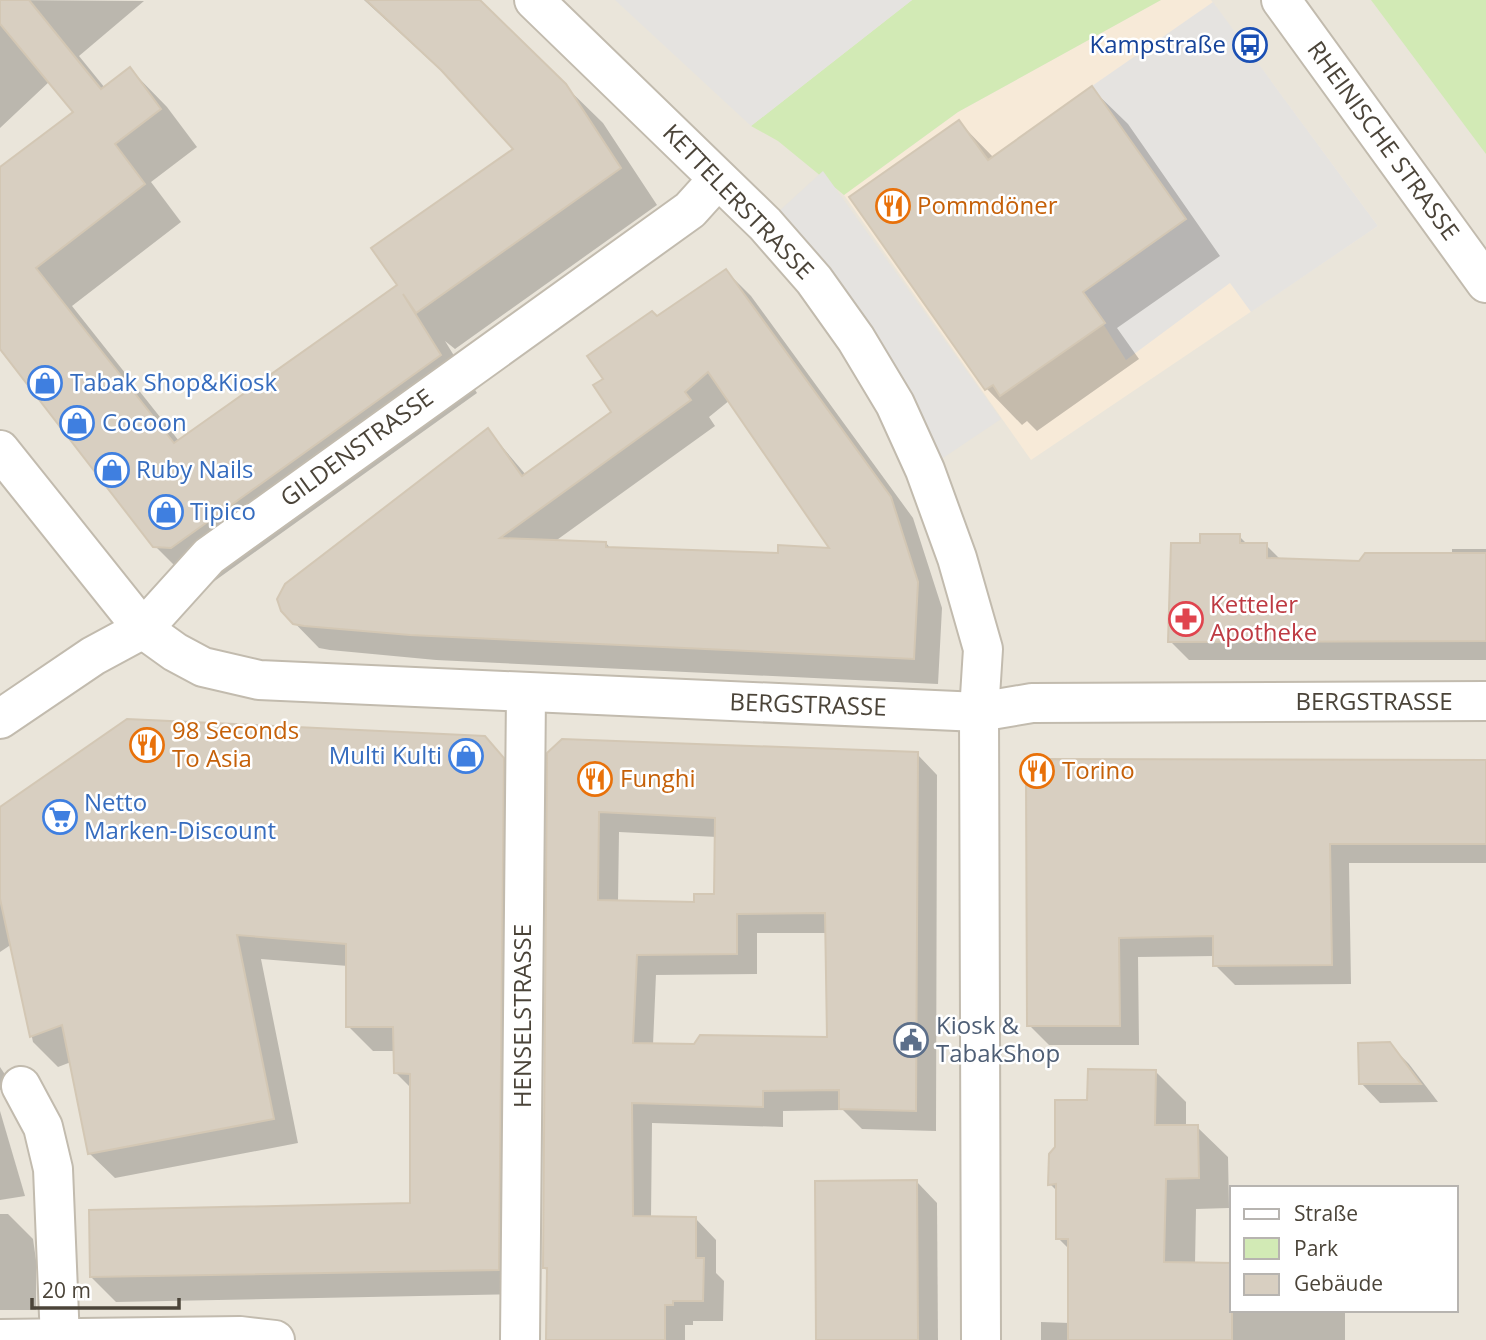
<svg xmlns="http://www.w3.org/2000/svg" width="1486" height="1340" viewBox="0 0 1486 1340" font-family="'Open Sans',sans-serif">
<style>
.residential{fill:#eae5da;fill-rule:evenodd}
.commercial{fill:#f7ead8}
.green{fill:#d2eab5}
.parking{fill:#e5e3e0}
.shadow{fill:#0003;fill-rule:evenodd}
.building{fill:#d8cfc1;stroke:#d3c7b4;stroke-width:2;fill-rule:evenodd}
.lines{fill:none;stroke-linecap:round;stroke-linejoin:round}
.minor-casing{stroke:#c2bbae;stroke-width:42}
.minor{stroke:#fff;stroke-width:38}
.labels{text-anchor:middle;stroke-width:5;stroke-linejoin:round;paint-order:stroke}
.transit-label{font-size:24px;fill:#164399;stroke:#fff;text-anchor:end}
.street-label{font-size:24px;fill:#4b4439;stroke:#fff}
.food-label{font-size:24px;fill:#c56008;stroke:#fff;text-anchor:start}
.shop-label{font-size:24px;fill:#366cbe;stroke:#fff;text-anchor:start}
.health-label{font-size:24px;fill:#be3a42;stroke:#fff;text-anchor:start}
.service-label{font-size:24px;fill:#4e5e75;stroke:#fff;text-anchor:start}
</style>
<rect width="100%" height="100%" fill="#f6f3ec"/>
<path class="residential" d="M0 0H1390L1486 113V1340H0ZM1232 1188H1456V1310H1232Z"/>
<path class="commercial" d="M1161 0H1211L1378 226 1031 460 844 195 958 112Z"/>
<g class="green">
<path d="M912 0H1161L958 112 844 195 778 141 751 126Z"/>
<path d="M1371 0H1486V154Z"/>
</g>
<g class="parking">
<path d="M615 0H912L751 126Z"/>
<path d="M1213 2 1378 226 1251 312 1230 283 1126 360 1083 292 1185 219 1092 86Z"/>
<path d="M823 171 1001 419 925 470 765 224Z"/>
</g>
<g class="shadow">
<path d="M0 0 144 1 79 56 105 88 130 69 167 107 197 147 151 182 181 222 72 306 179 441 400 286 516 150 459 87 364 0H477L603 123 657 205 455 349 445 341 477 393 209 585 193 584 155 546 0 350V169L76 113 50 81 0 128Z"/>
<path d="M1092 89 1128 124 1220 256 1117 328 1139 359 1037 431 1027 421 1022 425 987 389 851 197 959 122 994 158Z"/>
<path d="M726 271 751 296 913 518 942 608 938 684 436 660 330 650 319 648 282 610 488 430 526 475 614 413 605 379 656 318ZM730 400 833 550 779 555 611 549 606 543 554 542 715 426 709 417Z"/>
<path d="M1239 536 1248 545H1266L1281 560 1360 563 1452 555V549H1486V660H1189L1170 641 1201 545Z"/>
<path d="M128 720 484 737 509 763 523 1294 116 1302 91 1277 411 1205 412 1089 396 1073 395 1051H373L348 1026V966L261 959 298 1143 115 1178 90 1154 71 1062 58 1067 33 1042 12 944 0 952V807Z"/>
<path d="M549 754H917L937 775 936 1131 862 1129 843 1110 783 1111V1127L652 1123 651 1219H696L716 1240V1273L724 1281 723 1321H693V1325H685V1340H548L549 1272 544 1268ZM619 832 717 837 715 896 695 904 618 902ZM757 933H827L829 1039 653 1045 656 975 757 974Z"/>
<path d="M1486 762V863H1349L1351 984 1235 985 1215 965V956L1138 957 1139 1045H1049L1029 1025 1028 775Z"/>
<path d="M1389 1044 1409 1064 1438 1102 1380 1103 1361 1083Z"/>
<path d="M0 1067 12 1085 0 1090Z"/>
<path d="M1155 1071 1186 1102V1127H1197L1228 1157 1229 1208 1196 1209 1195 1264 1232 1265V1310H1345V1340H1041V1322L1070 1323V1250L1058 1238V1192L1050 1184 1088 1102Z"/>
<path d="M0 1111 25 1196 0 1200Z"/>
<path d="M917 1182 937 1203 938 1340H818Z"/>
<path d="M0 1214H8L33 1239 36 1260V1310H0Z"/>
</g>
<g class="building">
<path d="M0 0H29L101 89 130 67 161 109 115 144 145 184 36 268 174 443 397 285 371 248 513 149 441 70 366 0H480L566 84 621 168 416 313 403 294 441 355 171 548 153 547 0 349V167L73 112 0 24Z"/>
<path d="M1092 86 1186 219 1083 292 1105 323 1000 396 993 385 985 390 849 197 959 120 988 160Z"/>
<path d="M726 269 891 497 918 582 914 659 410 635 304 626 293 624 281 611 277 599 285 584 488 428 522 476 611 412 593 385 603 379 587 356 652 311 657 316ZM708 372 829 548 778 545V553L606 547V542L500 538 691 400 685 392Z"/>
<path d="M1200 534H1240V543H1267V558L1359 561 1365 553H1486V641L1168 642 1171 543H1200Z"/>
<path d="M127 719 485 736 504 758 499 1270 90 1277 89 1210 410 1203V1074L394 1073 393 1027H346V944L237 935 274 1119 88 1154 62 1025 30 1037 0 899V807Z"/>
<path d="M562 739 918 752 916 1111 839 1109V1090L763 1091V1107L632 1103 633 1216 696 1217V1258H704L703 1301H673V1305H665V1340H546L547 1268H543L547 753ZM599 812 715 818 714 894H694V902L598 900ZM825 913 827 1037 700 1035 694 1044 633 1043 637 955 737 954V914Z"/>
<path d="M1040 759 1486 760V844H1330L1332 965 1213 966V936L1119 938 1120 1026H1027L1026 774Z"/>
<path d="M1390 1042 1421 1084H1359L1358 1043Z"/>
<path d="M1088 1069 1156 1070 1155 1125H1198L1199 1178 1166 1179 1164 1262 1232 1263V1340H1068V1239H1056V1184L1048 1185 1049 1154 1055 1147V1100H1087Z"/>
<path d="M917 1180 918 1340H816L815 1181Z"/>
</g>
<g class="lines">
<g class="minor-casing">
<g id="minor">
<path d="M534 0 765 224 814 280 856 339 895 404 925 470 957 558 983 649 979 712 981 1340"/>
<path d="M1281 0 1486 283"/>
<path d="M0 450 143 629 175 652 203 667 259 680 979 712 1032 703 1486 701"/>
<path d="M0 719 93 656 143 629 209 556 690 210 718 179"/>
<path d="M21 1086 43 1127 53 1169 60 1340"/>
<path d="M0 1339 240 1336 275 1340"/>
<path d="M520 1340 526 693"/>
</g>
</g>
<use href="#minor" class="minor"/>
</g>
<defs>
<g id="bus-ring" transform="scale(1.75)"><circle r="9.5" fill="#fff" stroke="#1a4fb4" stroke-width="1.5"/><path d="M-5-6H5V4H4V6H2V4H-2V6H-4V4H-5ZM-3.5-4V0h7V-4ZM-3.5 1.2v1.5H-2V1.2ZM2 1.2v1.5H3.5V1.2Z" fill="#1a4fb4"/></g>
<g id="restaurant-ring" transform="scale(1.75)"><circle r="9.5" fill="#fff" stroke="#e8710a" stroke-width="1.5"/><path d="M-5-6h1v4h1v-4h1v4h1v-4h1v5L-1.5 .5V6h-2V.5L-5-1ZM5-6V6H3V1.5H1.5Q1.5-4 5-6Z" fill="#e8710a"/></g>
<g id="shop-ring" transform="scale(1.75)"><circle r="9.5" fill="#fff" stroke="#3f7fe0" stroke-width="1.5"/><path d="M-5-2.5h2.3a2.7 3.5 0 0 1 5.4 0H5L5.5 6h-11ZM-1.5-2.5h3a1.5 2.3 0 0 0-3 0Z" fill="#3f7fe0"/></g>
<g id="pharmacy-ring" transform="scale(1.75)"><circle r="9.5" fill="#fff" stroke="#e0444e" stroke-width="1.5"/><path d="M-2-6h4v4h4v4h-4v4h-4v-4h-4v-4h4Z" fill="#e0444e"/></g>
<g id="supermarket-ring" transform="scale(1.75)"><circle r="9.5" fill="#fff" stroke="#3f7fe0" stroke-width="1.5"/><path d="M-6-5.5h2.5l.6 2H6L4.5 2H-2.5L-4.4-4H-6ZM-1.5 3.2a1.3 1.3 0 1 0 .1 0ZM3 3.2a1.3 1.3 0 1 0 .1 0Z" fill="#3f7fe0"/></g>
<g id="civic-ring" transform="scale(1.75)"><circle r="9.5" fill="#fff" stroke="#5c6f8a" stroke-width="1.5"/><path d="M-.6-6.5H3V-4.5H.6V-3L4-1V1h2V6H-6V1h2V-1L-.6-3ZM-1.2 2.5V6h2.4V2.5Z" fill="#5c6f8a"/></g>
</defs>
<g fill-rule="evenodd">
<use href="#bus-ring" x="1250" y="45"/>
<use href="#restaurant-ring" x="893" y="206"/>
<use href="#shop-ring" x="45" y="383"/>
<use href="#shop-ring" x="77" y="423"/>
<use href="#shop-ring" x="112" y="470"/>
<use href="#shop-ring" x="166" y="512"/>
<use href="#pharmacy-ring" x="1186" y="619"/>
<use href="#restaurant-ring" x="147" y="745"/>
<use href="#shop-ring" x="466" y="756"/>
<use href="#restaurant-ring" x="1037" y="771"/>
<use href="#restaurant-ring" x="595" y="779"/>
<use href="#supermarket-ring" x="60" y="817"/>
<use href="#civic-ring" x="911" y="1040"/>
</g>
<g class="labels">
<g class="transit-label">
<text x="1226" y="53">Kampstraße</text>
</g>
<g class="street-label">
<text transform="translate(1383 141) rotate(54)" y="8">RHEINISCHE STRASSE</text>
<text transform="translate(738 202) rotate(46)" y="8">KETTELERSTRASSE</text>
<text transform="translate(357 448) rotate(-36)" y="8">GILDENSTRASSE</text>
<text x="1374" y="710">BERGSTRASSE</text>
<text transform="translate(808 705) rotate(2)" y="8">BERGSTRASSE</text>
<text transform="translate(523 1016) rotate(-90)" y="8">HENSELSTRASSE</text>
</g>
<g class="food-label">
<text x="917" y="214">Pommdöner</text>
<text x="172" y="739">98 Seconds<tspan x="172" dy="28">To Asia</tspan></text>
<text x="1062" y="779">Torino</text>
<text x="620" y="787">Funghi</text>
</g>
<g class="shop-label">
<text x="70" y="391">Tabak Shop&amp;Kiosk</text>
<text x="102" y="431">Cocoon</text>
<text x="136" y="478">Ruby Nails</text>
<text x="190" y="520">Tipico</text>
<text x="442" y="764" text-anchor="end">Multi Kulti</text>
<text x="84" y="811">Netto<tspan x="84" dy="28">Marken-Discount</tspan></text>
</g>
<g class="health-label">
<text x="1210" y="613">Ketteler<tspan x="1210" dy="28">Apotheke</tspan></text>
</g>
<g class="service-label">
<text x="936" y="1034">Kiosk &amp;<tspan x="936" dy="28">TabakShop</tspan></text>
</g>
</g>
<rect x="1230" y="1186" width="228" height="126" fill="#ffffff" stroke="#b7b4b0" stroke-width="2"/>
<rect x="1244" y="1209" width="35" height="10" fill="#ffffff" stroke="#b7b4b0" stroke-width="2"/>
<text x="1294" y="1221" font-size="21" fill="#4b4439">Straße</text>
<rect x="1244" y="1238" width="35" height="21" fill="#d2eab5" stroke="#b7b4b0" stroke-width="2"/>
<text x="1294" y="1256" font-size="21" fill="#4b4439">Park</text>
<rect x="1244" y="1274" width="35" height="21" fill="#d8cfc1" stroke="#b7b4b0" stroke-width="2"/>
<text x="1294" y="1291" font-size="21" fill="#4b4439">Gebäude</text>
<path d="M32 1298v10h147v-10" fill="none" stroke="#4b4439" stroke-width="3.5"/>
<text x="42" y="1298" font-size="21" fill="#4b4439" stroke="#ffffff" stroke-width="5" paint-order="stroke">20 m</text>
</svg>
